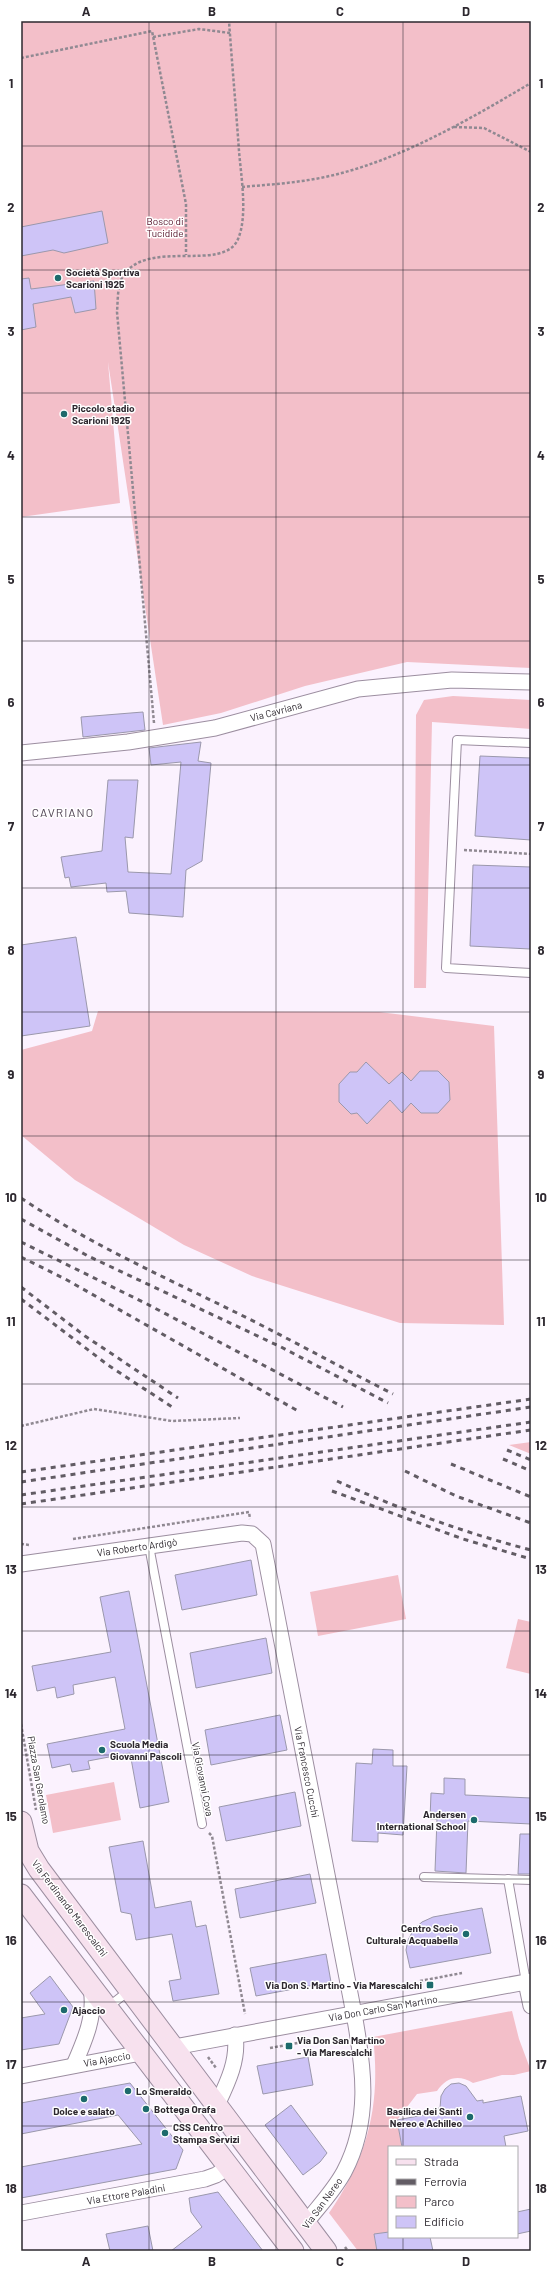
<svg xmlns="http://www.w3.org/2000/svg" width="552" height="2272" viewBox="0 0 552 2272" font-family="Barlow,sans-serif">
<style>
.green{fill:#f3bfc9}
.building{fill:#cec4f7;stroke:#9b98ac}
.lines{fill:none;stroke-linecap:round;stroke-linejoin:round}
.lane-casing{stroke:#9c8ea0;stroke-width:10}
.street-casing{stroke:#9c8ea0;stroke-width:17}
.secondary-casing{stroke:#9c8ea0;stroke-width:23}
.path{stroke:#908992;stroke-width:2.5;stroke-dasharray:3 2;stroke-linecap:butt}
.lane{stroke:#fff;stroke-width:8}
.street{stroke:#fff;stroke-width:15}
.secondary{stroke:#f7e1ee;stroke-width:21}
.rail{stroke:#625c64;stroke-width:3;stroke-dasharray:5 5;stroke-linecap:butt}
.grid{fill:none;stroke:#2d282f;stroke-width:1;stroke-opacity:0.55}
.poi-dot{fill:#1d6a6c;stroke:#fff;stroke-width:1.5}
.labels{text-anchor:middle;stroke-width:3;stroke-linejoin:round;paint-order:stroke}
.park-label{font-size:10px;fill:#541027;stroke:#fff}
.poi-label{font-size:10px;font-weight:bold;fill:#2d282f;stroke:#fff;text-anchor:start}
.street-label{font-size:10px;fill:#2d282f;stroke:#fff}
.quarter-label{font-size:12px;letter-spacing:1px;fill:#554959;stroke:#fff}
.neatline{fill:none;stroke:#2d282f;stroke-width:1.5}
.grid-label{font-size:13px;text-anchor:middle;font-weight:bold;fill:#2d282f}
</style>
<rect width="100%" height="100%" fill="#fbf2fe"/>
<g class="green">
<path d="M21 21H531V668L407 662 305 686 221 713 163 725 108 362 120 503 21 517Z"/>
<path d="M453 696 531 700V729L432 722 426 988H414L416 715 424 700Z"/>
<path d="M98 1011 379 1012 494 1026 504 1325 400 1323 252 1276 184 1245 75 1180 21 1135V1050L92 1031Z"/>
<path d="M531 1442V1454L509 1445Z"/>
<path d="M398 1575 406 1619 318 1636 310 1592Z"/>
<path d="M518 1619 531 1622V1674L506 1668Z"/>
<path d="M114 1782 121 1820 53 1833 46 1795Z"/>
<path d="M512 2011 519 2039 531 2071 514 2075H502L473 2083C459 2074 446 2077 437 2091L417 2094 397 2120 402 2147H389V2232L374 2234 377 2251H358L329 2213C368 2156 381 2105 373 2037Z"/>
</g>
<g class="building">
<path d="M102 211 108 243 64 253 53 250 21 256V227Z"/>
<path d="M29 278 31 289 94 281 96 309 75 313 71 297 33 304 36 327 21 330V279Z"/>
<path d="M143 712 145 730 83 737 81 717Z"/>
<path d="M201 742 198 761 211 763 202 861 186 870 183 917 129 913 126 891 107 892 106 883 71 887 69 877 65 878 61 857 102 851 108 780H138L133 838 125 837 128 872 171 874 181 762 151 765 149 748Z"/>
<path d="M480 756 531 758V840L475 836Z"/>
<path d="M473 865 531 867 530 949 470 946Z"/>
<path d="M76 937 90 1026 21 1036V945Z"/>
<path d="M366 1062 389 1084 402 1072 411 1081 420 1071H438L449 1082 450 1100 438 1113H421L411 1103 402 1113 390 1100 367 1124 357 1113 351 1114 339 1102V1084L350 1072H357Z"/>
<path d="M251 1560 257 1595 182 1610 175 1575Z"/>
<path d="M129 1591 169 1802 140 1808 130 1753 88 1761 90 1769 72 1772 70 1764 52 1768 47 1744 125 1729 115 1677 73 1685 74 1694 57 1698 55 1687 37 1691 32 1666 111 1652 100 1597Z"/>
<path d="M266 1638 272 1673 196 1688 190 1653Z"/>
<path d="M280 1715 287 1750 211 1765 205 1730Z"/>
<path d="M373 1749 393 1750V1766H407L403 1835 378 1833V1842L352 1841 356 1763 372 1764Z"/>
<path d="M444 1778 465 1779V1795L531 1798V1824L468 1821 466 1873 435 1871 437 1819H430L431 1793 444 1794Z"/>
<path d="M295 1792 301 1826 226 1841 219 1807Z"/>
<path d="M520 1834H531V1874H518Z"/>
<path d="M143 1841 155 1908 191 1901 196 1927 206 1925 219 1994 173 2001 169 1981 181 1979 172 1934 136 1940 131 1914 121 1912 109 1847Z"/>
<path d="M310 1874 316 1903 240 1918 235 1889Z"/>
<path d="M482 1908 491 1953 410 1968 406 1950 408 1940 414 1929 422 1922 433 1917Z"/>
<path d="M326 1954 331 1982 256 1996 250 1968Z"/>
<path d="M50 1976 73 2007 59 2044 21 2050V2018L45 2014 30 1993Z"/>
<path d="M308 2057 313 2085 263 2094 257 2066Z"/>
<path d="M130 2083 183 2150 176 2169 21 2198V2167L142 2144 118 2115 21 2134V2103Z"/>
<path d="M459 2083 466 2086 477 2101 483 2100V2103L521 2096 528 2131 504 2136 506 2147H402L397 2120 434 2113 433 2109 440 2108 441 2096 445 2089 451 2084Z"/>
<path d="M291 2105 327 2153 320 2162 303 2175 265 2125Z"/>
<path d="M218 2192 263 2251H171L202 2227 191 2212 189 2198Z"/>
<path d="M531 2209V2231L517 2234V2212Z"/>
<path d="M148 2226 153 2251H110L106 2234Z"/>
<path d="M389 2232V2237H430L433 2251H377L374 2234Z"/>
</g>
<g class="lines">
<g class="lane-casing">
<g id="lane">
<path d="M531 743 457 740 446 968 531 973"/>
<path d="M149 1546 202 1824"/>
<path d="M424 1877 531 1880"/>
<path d="M508 1879 526 1982"/>
<path d="M108 2007 130 1990"/>
</g>
</g>
<g class="street-casing">
<g id="street">
<path d="M21 753 128 742 215 728 358 689 452 680 531 682"/>
<path d="M21 1564 242 1533 252 1534 263 1544 354 2014C364 2068 371 2121 344 2172 333 2192 318 2207 305 2224"/>
<path d="M526 1982 531 2006"/>
<path d="M174 2047 531 1981"/>
<path d="M74 2065C85 2040 96 2015 91 1988"/>
<path d="M21 2076 141 2053"/>
<path d="M217 2105C227 2084 239 2060 235 2035"/>
<path d="M21 2213 205 2179 216 2175 228 2167"/>
</g>
</g>
<g class="secondary-casing">
<g id="secondary">
<path d="M21 1822 28 1851 39 1869 326 2251"/>
<path d="M21 1895 293 2251"/>
</g>
</g>
<g class="path">
<path d="M153 37 199 29 230 33"/>
<path d="M21 58 152 31 186 204V255"/>
<path d="M454 127 484 128 531 152"/>
<path d="M242 187C262 185 282 184 302 181 384 170 461 124 531 83"/>
<path d="M154 723 117 312C118 301 117 286 123 276 147 238 224 273 238 239 248 216 241 176 239 151 236 108 232 64 229 21"/>
<path d="M464 850 531 854"/>
<path d="M21 1426 94 1409 172 1421 240 1418"/>
<path d="M73 1539 249 1512 250 1519"/>
<path d="M21 1544 30 1545"/>
<path d="M21 1724 36 1810"/>
<path d="M209 1833 212 1836 245 2014"/>
<path d="M420 1981 462 1973"/>
<path d="M270 2048 309 2041"/>
<path d="M208 2057 216 2068"/>
<path d="M345 2247 348 2251"/>
</g>
<use href="#lane" class="lane"/>
<use href="#street" class="street"/>
<use href="#secondary" class="secondary"/>
<g class="rail">
<path d="M21 1198C88 1243 162 1276 235 1312 288 1338 340 1367 393 1394"/>
<path d="M21 1219 88 1256 281 1347 388 1403"/>
<path d="M21 1242 147 1304 343 1407"/>
<path d="M21 1257 67 1280 298 1411"/>
<path d="M21 1287 85 1336 178 1398"/>
<path d="M21 1299 108 1365 172 1407"/>
<path d="M507 1450 531 1460"/>
<path d="M503 1459 531 1471"/>
<path d="M451 1464 531 1497"/>
<path d="M405 1471 456 1496 531 1523"/>
<path d="M21 1472 531 1399"/>
<path d="M337 1481C399 1509 465 1533 531 1550"/>
<path d="M21 1482 531 1407"/>
<path d="M332 1491 463 1539 531 1559"/>
<path d="M21 1495 531 1422"/>
<path d="M21 1504 531 1430"/>
</g>
</g>
<path class="grid" d="M149 21V2251M276 21V2251M403 21V2147M21 146H531M21 270H531M21 393H531M21 517H531M21 641H531M21 765H531M21 888H531M21 1012H531M21 1136H531M21 1260H531M21 1384H531M21 1507H531M21 1631H531M21 1755H531M21 1879H531M21 2002H531M21 2126H531M403 2237V2251"/>
<g class="poi-dot">
<circle cx="58" cy="278" r="4"/>
<circle cx="64" cy="414" r="4"/>
<circle cx="102" cy="1750" r="4"/>
<circle cx="474" cy="1820" r="4"/>
<circle cx="466" cy="1934" r="4"/>
<rect x="426" y="1981" width="8" height="8" rx="2"/>
<circle cx="64" cy="2010" r="4"/>
<rect x="285" y="2042" width="8" height="8" rx="2"/>
<circle cx="128" cy="2091" r="4"/>
<circle cx="84" cy="2099" r="4"/>
<circle cx="146" cy="2109" r="4"/>
<circle cx="470" cy="2117" r="4"/>
<circle cx="165" cy="2133" r="4"/>
</g>
<g class="labels">
<g class="park-label">
<text x="165" y="225">Bosco di<tspan x="165" dy="12">Tucidide</tspan></text>
</g>
<g class="poi-label">
<text x="66" y="276">Società Sportiva<tspan x="66" dy="12">Scarioni 1925</tspan></text>
<text x="72" y="412">Piccolo stadio<tspan x="72" dy="12">Scarioni 1925</tspan></text>
<text x="110" y="1748">Scuola Media<tspan x="110" dy="12">Giovanni Pascoli</tspan></text>
<text x="466" y="1818" text-anchor="end">Andersen<tspan x="466" dy="12">International School</tspan></text>
<text x="458" y="1932" text-anchor="end">Centro Socio<tspan x="458" dy="12">Culturale Acquabella</tspan></text>
<text x="422" y="1989" text-anchor="end">Via Don S. Martino - Via Marescalchi</text>
<text x="72" y="2014">Ajaccio</text>
<text x="297" y="2044">Via Don San Martino<tspan x="297" dy="12">- Via Marescalchi</tspan></text>
<text x="136" y="2095">Lo Smeraldo</text>
<text x="154" y="2113">Bottega Orafa</text>
<text x="84" y="2115" text-anchor="middle">Dolce e salato</text>
<text x="462" y="2115" text-anchor="end">Basilica dei Santi<tspan x="462" dy="12">Nereo e Achilleo</tspan></text>
<text x="173" y="2131">CSS Centro<tspan x="173" dy="12">Stampa Servizi</tspan></text>
</g>
<g class="street-label">
<text transform="translate(276 711) rotate(-15)" y="4">Via Cavriana</text>
<text transform="translate(137 1547) rotate(-8)" y="4">Via Roberto Ardigò</text>
<text transform="translate(307 1772) rotate(79)" y="4">Via Francesco Cucchi</text>
<text transform="translate(203 1779) rotate(79)" y="4">Via Giovanni Cova</text>
<text transform="translate(39 1780) rotate(80)" y="4">Piazza San Gerolamo</text>
<text transform="translate(70 1908) rotate(53)" y="4">Via Ferdinando Marescalchi</text>
<text transform="translate(383 2008) rotate(-10)" y="4">Via Don Carlo San Martino</text>
<text transform="translate(107 2059) rotate(-10)" y="4">Via Ajaccio</text>
<text transform="translate(126 2194) rotate(-10)" y="4">Via Ettore Paladini</text>
<text transform="translate(322 2203) rotate(-54)" y="4">Via San Nereo</text>
</g>
<g class="quarter-label">
<text x="63" y="817">CAVRIANO</text>
</g>
</g>
<rect width="552" height="2272" fill="none" stroke="#ffffff" stroke-width="44"/>
<rect x="388" y="2146" width="130" height="92" fill="#ffffff" stroke="#aba9ac"/>
<rect x="396" y="2159" width="20" height="6" fill="#f7e1ee" stroke="#aba9ac"/>
<text x="424" y="2166" font-size="12" fill="#2d282f">Strada</text>
<rect x="396" y="2179" width="20" height="6" fill="#625c64" stroke="#aba9ac"/>
<text x="424" y="2186" font-size="12" fill="#2d282f">Ferrovia</text>
<rect x="396" y="2196" width="20" height="12" fill="#f3bfc9" stroke="#aba9ac"/>
<text x="424" y="2206" font-size="12" fill="#2d282f">Parco</text>
<rect x="396" y="2216" width="20" height="12" fill="#cec4f7" stroke="#aba9ac"/>
<text x="424" y="2226" font-size="12" fill="#2d282f">Edificio</text>
<rect x="22" y="22" width="508" height="2228" class="neatline"/>
<g class="grid-label">
<text x="86" y="16">A</text>
<text x="212" y="16">B</text>
<text x="340" y="16">C</text>
<text x="466" y="16">D</text>
<text x="11" y="88">1</text>
<text x="541" y="88">1</text>
<text x="11" y="212">2</text>
<text x="541" y="212">2</text>
<text x="11" y="336">3</text>
<text x="541" y="336">3</text>
<text x="11" y="460">4</text>
<text x="541" y="460">4</text>
<text x="11" y="584">5</text>
<text x="541" y="584">5</text>
<text x="11" y="707">6</text>
<text x="541" y="707">6</text>
<text x="11" y="831">7</text>
<text x="541" y="831">7</text>
<text x="11" y="955">8</text>
<text x="541" y="955">8</text>
<text x="11" y="1079">9</text>
<text x="541" y="1079">9</text>
<text x="11" y="1202">10</text>
<text x="541" y="1202">10</text>
<text x="11" y="1326">11</text>
<text x="541" y="1326">11</text>
<text x="11" y="1450">12</text>
<text x="541" y="1450">12</text>
<text x="11" y="1574">13</text>
<text x="541" y="1574">13</text>
<text x="11" y="1698">14</text>
<text x="541" y="1698">14</text>
<text x="11" y="1821">15</text>
<text x="541" y="1821">15</text>
<text x="11" y="1945">16</text>
<text x="541" y="1945">16</text>
<text x="11" y="2069">17</text>
<text x="541" y="2069">17</text>
<text x="11" y="2193">18</text>
<text x="541" y="2193">18</text>
<text x="86" y="2266">A</text>
<text x="212" y="2266">B</text>
<text x="340" y="2266">C</text>
<text x="466" y="2266">D</text>
</g>
</svg>
